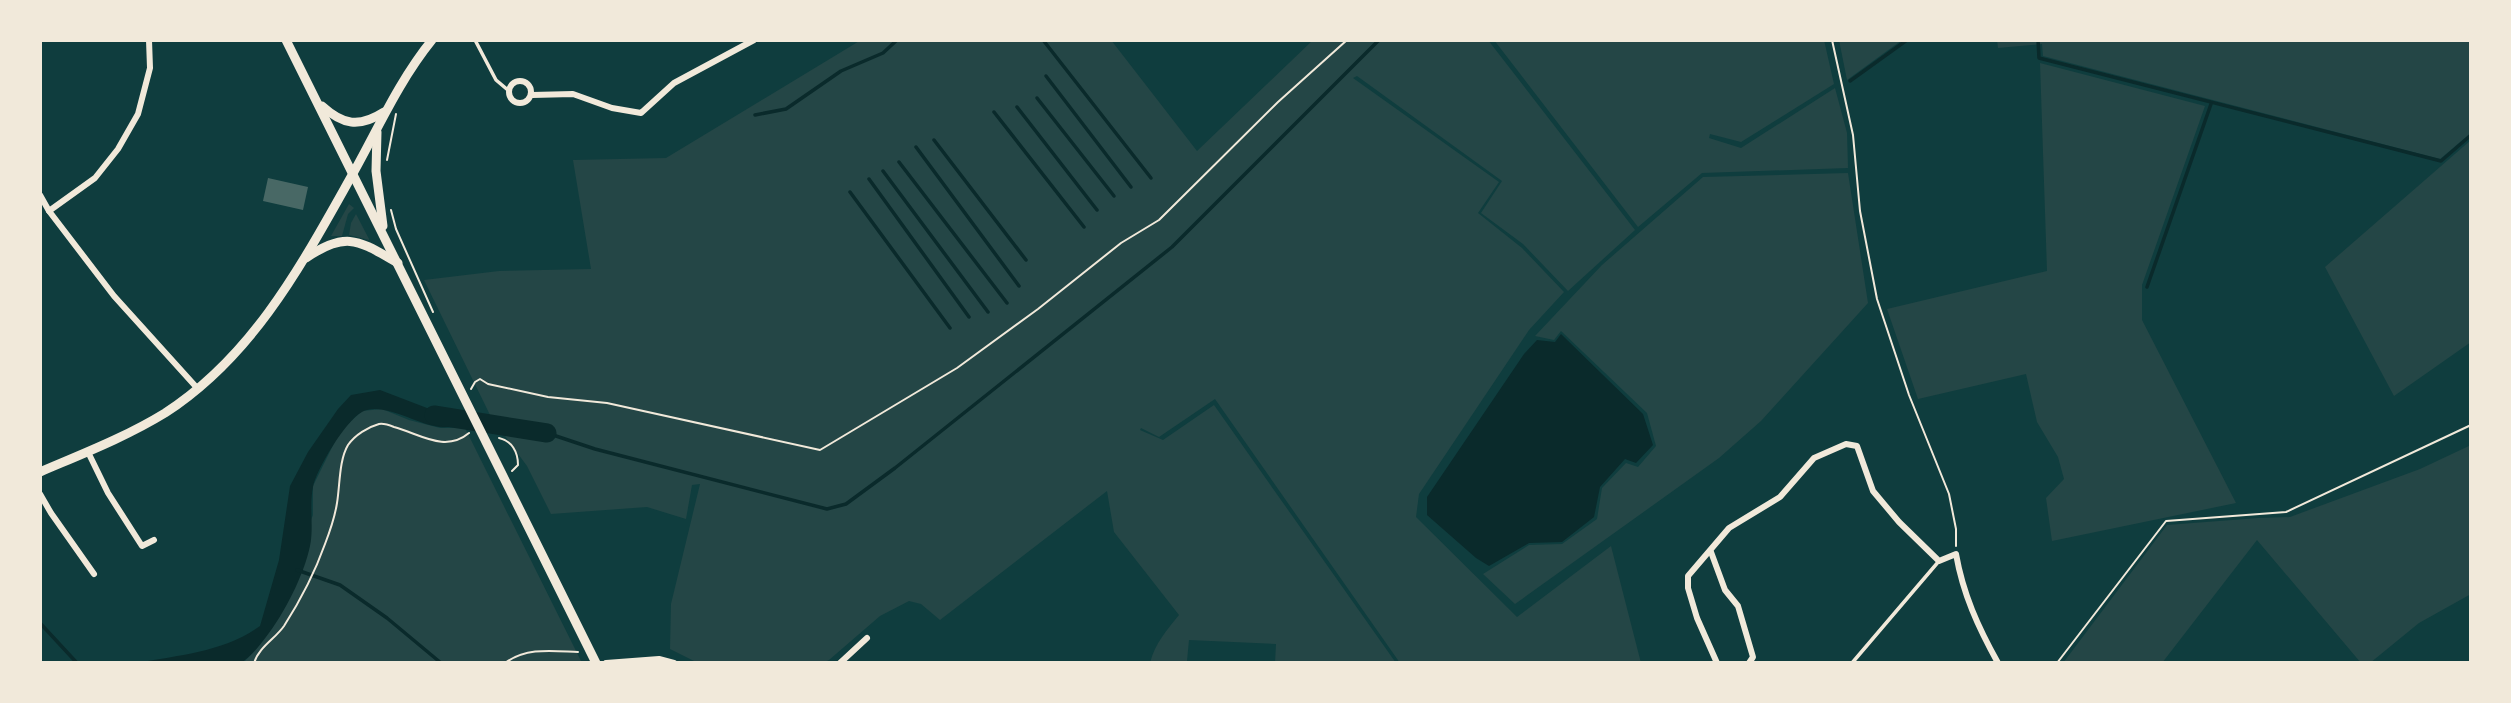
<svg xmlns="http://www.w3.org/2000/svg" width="2511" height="703" viewBox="0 0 2511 703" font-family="'Fira Sans',sans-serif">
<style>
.green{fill:#244646}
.water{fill:#0a2a2b}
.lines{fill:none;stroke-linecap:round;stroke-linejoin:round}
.stream{stroke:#0a2a2b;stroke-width:3.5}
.river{stroke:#0a2a2b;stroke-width:19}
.building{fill:#486865}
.path{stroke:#f1e9da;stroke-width:2}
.service{stroke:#f1e9da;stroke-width:3.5}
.minor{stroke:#f1e9da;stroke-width:6}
.secondary{stroke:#f1e9da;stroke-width:9}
</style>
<rect width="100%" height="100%" fill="#0f3d3e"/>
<g class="green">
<path d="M861 40H1111L1197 151 1313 40H1488L1635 230 1568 291 1523 244 1481 213 1502 181 1357 76 1353 78 1499 182 1478 213 1522 248 1564 292 1529 330 1419 494 1416 517 1517 617 1611 546 1641 663H1400L1215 399 1159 437 1141 428 1140 430 1163 440 1214 405 1396 663H1275L1276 644 1189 640 1187 661 1150 663C1155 643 1167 630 1179 615L1114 532 1107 491 940 620 921 604 909 601 880 616 829 660 822 663H698L670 649 671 604 700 484 692 485 686 519 647 507 551 514 527 466 491 417 424 280 499 271 591 269 573 160 666 158Z"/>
<path d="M1494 40H1824L1834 84 1741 142 1710 134 1709 138 1741 148 1835 88 1847 133 1848 168 1702 173 1638 227Z"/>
<path d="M1839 40H1902L1847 80Z"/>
<path d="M1997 40H2471V133L2440 159 2043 56 2042 44 1998 48Z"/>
<path d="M2040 63 2205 106 2142 285V320L2236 503 2052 541 2046 498 2064 479 2058 457 2037 422 2026 374 1918 399 1887 309 2047 271Z"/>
<path d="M2471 140V342L2394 396 2325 267Z"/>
<path d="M1848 173 1868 303 1761 421 1719 458 1515 604 1483 574 1529 545 1562 544 1597 519 1602 488 1626 463 1638 467 1656 446 1647 413 1561 331 1554 340 1535 336 1602 265 1703 177Z"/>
<path d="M349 204 354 208 348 214 342 236H331Z"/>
<path d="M356 214 369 239V240L349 235 351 223Z"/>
<path d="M382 409 409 420 440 428H465L582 663H240L245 661 261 643 313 515V486L340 431 362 411Z"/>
<path d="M2471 445V594L2419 623 2370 663H2361L2257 540 2162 663H2063L2167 525 2258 518 2290 517 2420 469Z"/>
</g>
<g class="water">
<path d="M1561 334 1643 414 1653 445 1636 463 1625 459 1600 487 1594 517 1562 542 1529 543 1489 566 1476 558 1427 515V497L1524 354 1537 340 1555 342Z"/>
<path d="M380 390 427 408 453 409 465 428C456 426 447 428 439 427 416 424 382 401 362 412 346 420 316 470 313 487 309 506 314 527 310 546 304 575 284 614 266 637 259 646 250 658 240 663H137C180 655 224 652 260 626L279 560 290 486 308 452 338 409 351 395Z"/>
</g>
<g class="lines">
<g class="stream">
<path d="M1043 40 1151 178"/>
<path d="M2038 40 2039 58 2441 161 2471 135"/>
<path d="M1046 76 1131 187"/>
<path d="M1850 81 1907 40"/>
<path d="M1037 98 1114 196"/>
<path d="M1017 107 1097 210"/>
<path d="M994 112 1084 227"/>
<path d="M755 115 786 109 841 71 883 53 897 40"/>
<path d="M934 140 1026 260"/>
<path d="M916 147 1019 286"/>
<path d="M899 162 1007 303"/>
<path d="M883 171 988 312"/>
<path d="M869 179 969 317"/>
<path d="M850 192 950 328"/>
<path d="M2147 287 2211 104"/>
<path d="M547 433 595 449 827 509 846 504 895 468 1172 247 1379 40"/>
<path d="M297 570 340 585 387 618 441 663"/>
<path d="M40 623 77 663"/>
</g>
<path class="river" d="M434 415 547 433"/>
</g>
<path class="building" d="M268 178 308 187 303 210 263 201Z"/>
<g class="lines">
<g class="path">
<path d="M1832 40 1853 135 1860 211 1877 299 1909 395 1949 494 1956 529V546"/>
<path d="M387 160 396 114"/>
<path d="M391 210 396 229 433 312"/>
<path d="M471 389 475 382 480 379 488 384 548 397 607 403 820 450 957 368 1038 309 1121 243 1159 220 1278 102 1347 40"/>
<path d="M499 438C512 441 518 452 518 465L512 471"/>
<path d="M254 663C259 647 275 639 284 626 300 601 315 572 325 544 330 531 335 516 337 503 340 485 339 460 348 445 355 435 368 427 379 424 384 423 389 425 394 427 420 434 445 453 469 433"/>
<path d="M505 663C527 647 552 651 578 652"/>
<path d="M2057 663 2166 521 2286 512 2471 425"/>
</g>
<g class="service">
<path d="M475 40 496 80 509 91"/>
<path d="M1852 663 1939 561"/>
</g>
<g class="minor">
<circle cx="520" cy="92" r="11"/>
<path d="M532 95 573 94 612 108 641 113 674 83 754 40"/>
<path d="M40 195 49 211 114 296 198 389"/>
<path d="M49 211 95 178 118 149 138 114 150 68 149 40"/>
<path d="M88 452 108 493 142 546 154 540"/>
<path d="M40 494 51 513 94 574"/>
<path d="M1711 552 1725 590 1738 606 1753 657 1749 663"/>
<path d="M606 663 659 659 674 663"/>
<path d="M840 663 867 638"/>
<path d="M1717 663 1697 618 1688 588V576L1729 528 1780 497 1814 458 1846 444 1857 446 1873 491 1899 522 1939 561 1956 554C1963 594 1978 627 1998 663"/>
</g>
<g class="secondary">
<path d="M286 40 596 663"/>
<path d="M322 106C343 125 359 128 384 112"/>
<path d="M377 132 376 171 383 226"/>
<path d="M306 258C347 230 359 241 398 263"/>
<path d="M40 472C82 454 126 437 165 413 253 356 301 266 351 177 377 131 398 82 432 40"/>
</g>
</g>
<rect width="2511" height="703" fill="none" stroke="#f1e9da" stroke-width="84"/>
</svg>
